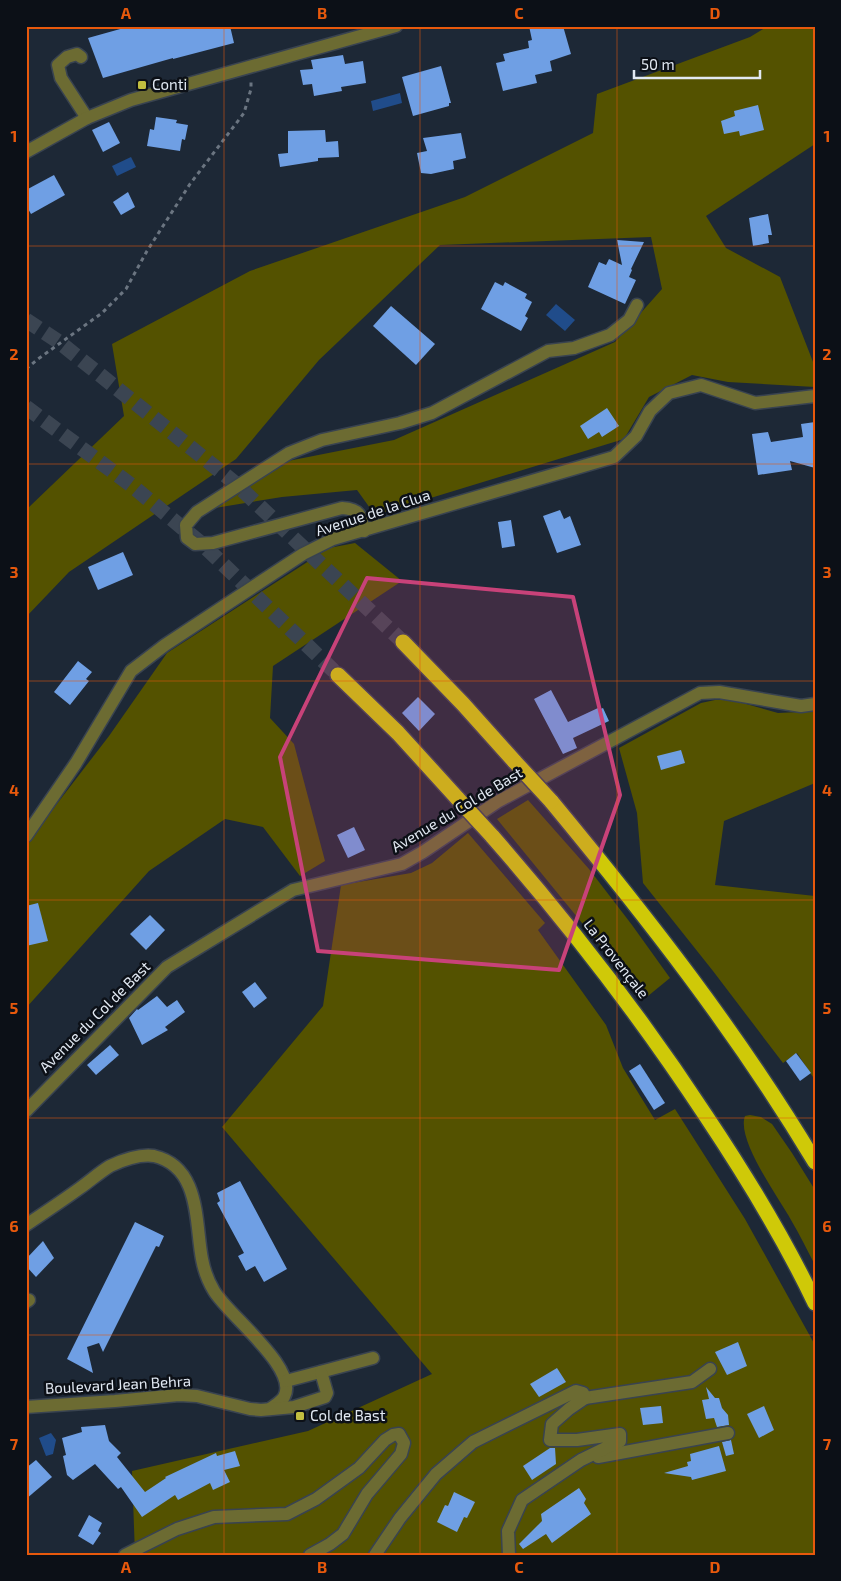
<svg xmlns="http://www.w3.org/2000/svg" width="841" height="1581" viewBox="0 0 841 1581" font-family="'Exo 2',sans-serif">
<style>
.green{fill:#545200}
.water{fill:#204c8a}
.building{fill:#6f9fe4}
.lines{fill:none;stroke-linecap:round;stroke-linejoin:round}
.highway-tunnel{stroke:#3b4552;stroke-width:15;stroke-dasharray:15 8;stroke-linecap:butt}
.minor-casing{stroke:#394350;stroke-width:15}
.highway-casing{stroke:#394350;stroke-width:18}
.path{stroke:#6b7581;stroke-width:3;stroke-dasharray:4 4;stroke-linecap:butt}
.minor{stroke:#6c6b32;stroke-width:12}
.highway{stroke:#cfc908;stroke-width:15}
.highway-bridge-casing{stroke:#394350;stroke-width:18;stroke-linecap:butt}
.highway-bridge{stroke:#cfc908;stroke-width:15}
.marked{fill:#c84279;fill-opacity:0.2;stroke:#c84279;stroke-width:4;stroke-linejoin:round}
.grid{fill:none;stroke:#e8590c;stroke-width:1;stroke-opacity:0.55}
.poi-dot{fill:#c1be40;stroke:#0c1017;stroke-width:2}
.labels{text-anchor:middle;stroke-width:5;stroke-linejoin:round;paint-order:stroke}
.poi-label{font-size:15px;fill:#e2e9f3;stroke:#0c1017;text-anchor:start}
.street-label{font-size:15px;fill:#e2e9f3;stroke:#0c1017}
.neatline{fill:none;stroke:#e8590c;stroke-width:2}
.grid-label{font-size:16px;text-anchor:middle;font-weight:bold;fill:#e8590c}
</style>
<rect width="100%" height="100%" fill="#1d2836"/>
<g class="green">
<path d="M768 26H815V144L706 216 726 248 780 277 815 367V387L728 382 692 375 649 397 624 439 375 515 357 490 282 497 215 508 288 461 394 440 615 342 662 289 651 237 440 245 319 360 236 459 69 572 26 617 27 509 124 416 112 344 250 271 465 197 593 133 597 94 750 37Z"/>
<path d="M355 543 402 581 273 666 270 718 294 744 325 861 300 876 263 827 225 819 149 871 26 1008V844L109 736 167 653 329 548Z"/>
<path d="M715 700H732L778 713 800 712 815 710V783L724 821 715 885 815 896V1080L797 1053 783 1063 713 971 643 883 637 813 619 748 701 703Z"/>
<path d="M528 800 589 869 632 925 670 978 648 996 600 945 497 819Z"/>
<path d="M468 833 545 923 538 930 606 1025 623 1068 655 1120 675 1109 745 1219 815 1345V1555H135L132 1471 308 1431 432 1374 222 1127 323 1006 341 885 411 873 432 863Z"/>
<path d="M750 1115 761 1117 772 1124 792 1153 815 1190V1265C807 1250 800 1235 791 1220 779 1198 736 1140 745 1116Z"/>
</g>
<g class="water">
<path d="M400 93 402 103 373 111 371 101Z"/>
<path d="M131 157 136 167 117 176 112 166Z"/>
<path d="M556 304 575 320 565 331 546 315Z"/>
<path d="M51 1433 56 1440 53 1454 46 1456 39 1438Z"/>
</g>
<g class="building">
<path d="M131 26H230L234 43 173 59V58L103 78 88 38Z"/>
<path d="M529 26H563L571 54 550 61 552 71 535 75 537 83 503 91 496 63 505 61 503 54 529 48 528 41 532 40Z"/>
<path d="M343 55 345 64 363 61 366 83 341 87 342 91 314 96 312 84 303 85 300 70 313 69 311 60Z"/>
<path d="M441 66 451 103H449V106L413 116 402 77Z"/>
<path d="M758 105 764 130 740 136 739 131 724 134 721 121 735 116 734 111Z"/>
<path d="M156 117 177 120 176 123 188 125 185 140 182 139 180 151 147 146 150 129 154 130Z"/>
<path d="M109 122 120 143 103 152 92 130Z"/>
<path d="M325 130 326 142 338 141 339 157 318 158V161L280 167 278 154 288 153V131Z"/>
<path d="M461 133 466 158 453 161 454 169 431 174 421 173 417 153 427 151 423 138Z"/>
<path d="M54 175 65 195 31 214 26 205V190Z"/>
<path d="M128 192 135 207 121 215 113 202Z"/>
<path d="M768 214 772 235H768L769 243 753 246 749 218Z"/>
<path d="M617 240 644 242 631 269 632 270 629 277 636 280 625 304 588 287 599 262 606 265 609 259 622 265Z"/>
<path d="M495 282 503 286 505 282 527 294 525 298 532 302 525 316 528 318 521 331 481 309Z"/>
<path d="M391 306 435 344 416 365 373 326Z"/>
<path d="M607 408 619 426 602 437 599 432 588 439 580 426Z"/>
<path d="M815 422V468L790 461 792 470 758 475 752 434 768 432 771 442 803 437 801 424Z"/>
<path d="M560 510 564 519 570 516 581 545 557 553 543 516Z"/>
<path d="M511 520 515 546 502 548 498 522Z"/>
<path d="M123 552 133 575 98 590 88 567Z"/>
<path d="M78 661 92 672 86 679 89 681 70 705 54 692Z"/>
<path d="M551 690 568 722 598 708V710L603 708 609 721 573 738 577 748 563 754 534 699Z"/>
<path d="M418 697 435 714 419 731 402 713Z"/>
<path d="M681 750 685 763 661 770 657 756Z"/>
<path d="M354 827 365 850 348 858 337 835Z"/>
<path d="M38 903 48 941 26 946V906Z"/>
<path d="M150 915 165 930 146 950 130 934Z"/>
<path d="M255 982 267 998 254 1008 242 992Z"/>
<path d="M157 996 167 1007 177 1000 185 1012 165 1027 168 1030 142 1045 129 1018 137 1009 138 1010Z"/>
<path d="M110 1045 119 1055 96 1075 87 1065Z"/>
<path d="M796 1053 811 1073 800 1081 786 1061Z"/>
<path d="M640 1064 665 1103 654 1110 629 1071Z"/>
<path d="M240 1181 287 1269 264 1282 255 1266 246 1271 238 1256 244 1253 217 1203 220 1201 217 1193Z"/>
<path d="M135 1222 164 1236 159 1247 156 1246 103 1352 99 1343 87 1347 93 1373 67 1359Z"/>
<path d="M43 1241 54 1258 36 1277 26 1266V1259Z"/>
<path d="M738 1342 747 1366 727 1375 715 1352Z"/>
<path d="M557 1368 566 1382 539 1397 530 1384Z"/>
<path d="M706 1387 715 1398H719L722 1408 728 1415 729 1425 717 1427 714 1418 706 1419 702 1400 709 1399Z"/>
<path d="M661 1406 663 1423 643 1425 640 1408Z"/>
<path d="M764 1406 774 1430 759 1438 747 1414Z"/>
<path d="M105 1425 109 1441 121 1453 117 1457 145 1492 166 1478 165 1477 216 1453 217 1456 235 1451 240 1466 224 1470 230 1482 213 1490 210 1483 178 1500 175 1495 142 1517 121 1487 118 1489 95 1464 73 1480 67 1475 63 1456 66 1455 62 1438 82 1432 81 1427Z"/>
<path d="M731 1440 734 1454 726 1456 722 1442Z"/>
<path d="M719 1446 726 1471 692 1480 691 1477 664 1473 688 1466 687 1462 691 1461 690 1454Z"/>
<path d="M550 1448H555L556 1464 532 1480 523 1466Z"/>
<path d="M36 1460 52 1477 26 1499V1468Z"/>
<path d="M579 1488 586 1499 584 1503 591 1514 552 1543 546 1534 523 1549 519 1544 542 1521 541 1514Z"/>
<path d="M454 1492 475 1502 467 1518 464 1517 457 1532 437 1522 445 1505 448 1506Z"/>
<path d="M89 1515 102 1523 98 1531 101 1533 93 1545 78 1536Z"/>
</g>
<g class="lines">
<g class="highway-tunnel">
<path d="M26 320 59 342 235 483 403 642"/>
<path d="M26 407 131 485 203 545 338 675"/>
</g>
<g class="minor-casing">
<g id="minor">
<path d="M81 57 77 54 67 57 58 65 61 78 87 118"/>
<path d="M26 152 87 118 131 100 396 26"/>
<path d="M364 531C361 515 360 509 342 508L213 543 195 544 187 538 186 525 197 512 289 453 322 440 400 423 432 413 548 351 574 348 610 335 629 320 637 305"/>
<path d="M26 836 76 763 131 671 165 645 303 554 333 539 614 457 636 436 650 411 669 393 701 385 755 403 815 396"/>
<path d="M26 1111 167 967 293 890 402 864 423 852 497 802 700 693 719 692 801 706 815 704"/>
<path d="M26 1225C44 1213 62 1201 80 1188 90 1181 100 1172 110 1166 123 1160 140 1154 154 1156 201 1167 195 1223 202 1259 204 1270 208 1281 214 1291 228 1315 300 1369 284 1397 281 1402 275 1405 270 1409"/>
<path d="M26 1302 29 1300"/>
<path d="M286 1381 373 1358"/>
<path d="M585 1398 692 1382 710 1369"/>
<path d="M26 1407 115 1401 179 1395 197 1396 250 1409 261 1410 294 1407 325 1397 327 1393 321 1372"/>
<path d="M598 1457 728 1433"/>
<path d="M125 1555 177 1529 214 1517 287 1514 316 1499 359 1468 385 1440 393 1435 399 1434 404 1443 401 1454 367 1494 343 1534 330 1544 310 1555"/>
<path d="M375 1555 400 1518 436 1474 473 1442 576 1391 583 1393 585 1398 569 1409 552 1424 550 1440H577L620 1434V1441L581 1460 522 1500 508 1531 509 1555"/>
</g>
</g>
<g class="highway-casing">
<g id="highway">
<path d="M403 642 463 704 515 762"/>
<path d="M338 675 398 733 458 799"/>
<path d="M551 801C647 917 737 1032 815 1162"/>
<path d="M492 836C570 925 641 1017 706 1116 746 1176 784 1238 815 1303"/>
</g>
</g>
<path class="path" d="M26 369 38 359 102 313 126 289 147 251 190 184 244 113 251 89V81"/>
<use href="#minor" class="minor"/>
<use href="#highway" class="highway"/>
<g class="highway-bridge-casing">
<g id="highway-bridge">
<path d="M515 762 551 801"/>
<path d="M458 799 492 836"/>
</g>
</g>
<use href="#highway-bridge" class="highway-bridge"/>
</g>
<path class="marked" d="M367 578 573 597 620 795 559 970 318 951 280 757Z"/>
<path class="grid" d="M224 26V1555M420 26V1555M617 26V1555M26 246H815M26 464H815M26 681H815M26 900H815M26 1118H815M26 1335H815"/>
<g class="poi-dot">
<rect x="137" y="80" width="10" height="10" rx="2.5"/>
<rect x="295" y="1411" width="10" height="10" rx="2.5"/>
</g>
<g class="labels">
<g class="poi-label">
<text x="152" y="90">Conti</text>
<text x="310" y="1421">Col de Bast</text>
</g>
<g class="street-label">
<text transform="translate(373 513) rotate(-18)" y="5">Avenue de la Clua</text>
<text transform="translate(457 810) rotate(-31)" y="5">Avenue du Col de Bast</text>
<text transform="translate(616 959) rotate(52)" y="5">La Provençale</text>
<text transform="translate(95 1017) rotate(-45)" y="5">Avenue du Col de Bast</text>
<text transform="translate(118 1385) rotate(-3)" y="5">Boulevard Jean Behra</text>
</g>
</g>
<rect width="841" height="1581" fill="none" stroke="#0c1017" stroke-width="55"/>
<path d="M634 70v8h126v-8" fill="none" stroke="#e2e9f3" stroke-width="2.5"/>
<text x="641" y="70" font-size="15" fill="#e2e9f3" stroke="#0c1017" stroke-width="4" paint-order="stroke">50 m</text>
<rect x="28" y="28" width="786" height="1526" class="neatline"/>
<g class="grid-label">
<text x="126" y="19">A</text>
<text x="322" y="19">B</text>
<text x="519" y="19">C</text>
<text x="715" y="19">D</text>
<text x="14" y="142">1</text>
<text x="827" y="142">1</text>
<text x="14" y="360">2</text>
<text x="827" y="360">2</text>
<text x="14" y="578">3</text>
<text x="827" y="578">3</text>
<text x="14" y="796">4</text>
<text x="827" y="796">4</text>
<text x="14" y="1014">5</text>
<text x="827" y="1014">5</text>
<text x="14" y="1232">6</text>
<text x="827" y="1232">6</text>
<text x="14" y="1450">7</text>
<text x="827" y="1450">7</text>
<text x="126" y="1573">A</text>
<text x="322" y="1573">B</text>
<text x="519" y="1573">C</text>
<text x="715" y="1573">D</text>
</g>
</svg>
